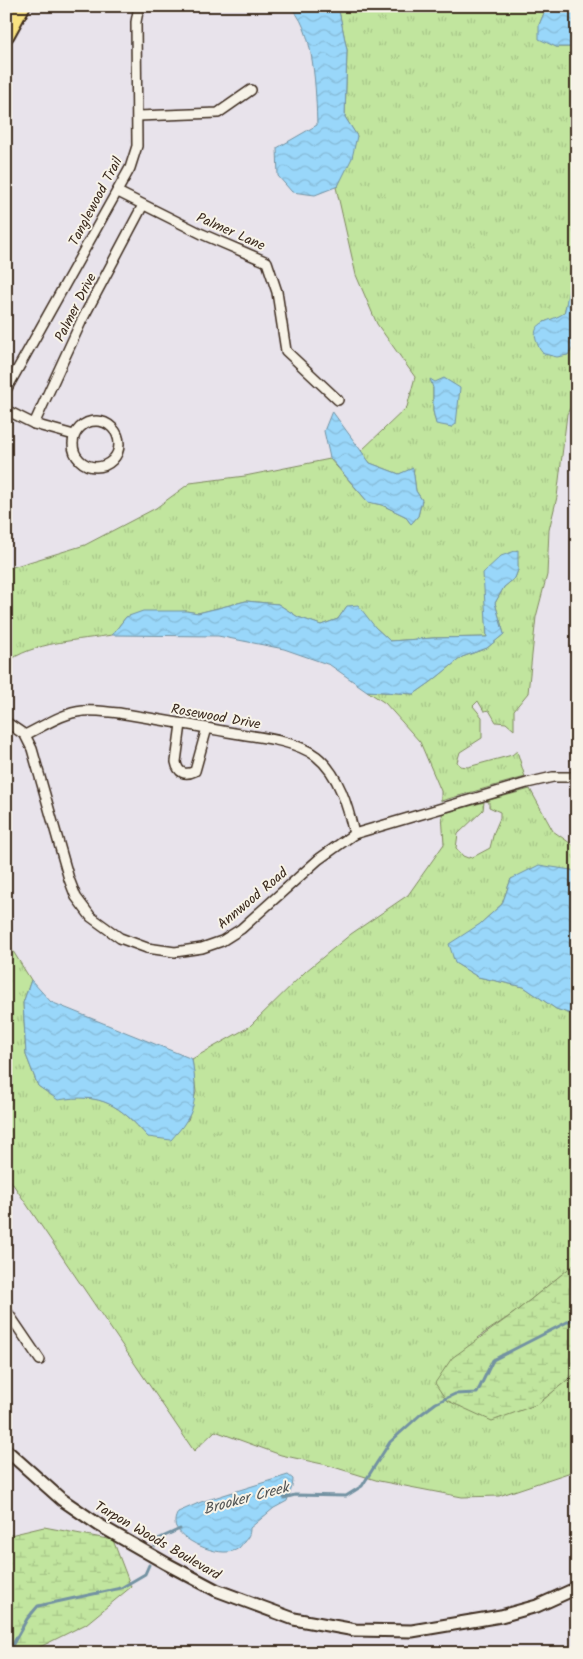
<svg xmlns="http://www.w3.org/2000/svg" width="583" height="1659" viewBox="0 0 583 1659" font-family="Kalam,sans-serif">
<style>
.grass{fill:url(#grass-tufts);stroke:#7e885e;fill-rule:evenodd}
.wetland{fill:url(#wetland-marsh);stroke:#7e885e}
.water{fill:url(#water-waves);stroke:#7392a2}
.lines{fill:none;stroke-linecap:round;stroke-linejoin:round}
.stream{stroke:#7392a2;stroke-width:3}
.minor-casing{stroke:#3b2a1e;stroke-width:12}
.tertiary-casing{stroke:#3b2a1e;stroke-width:15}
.primary-casing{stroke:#3b2a1e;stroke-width:19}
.minor{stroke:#f7f3e8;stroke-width:9}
.tertiary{stroke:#f7f3e8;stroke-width:11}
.primary{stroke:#f8e281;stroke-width:15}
.labels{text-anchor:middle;stroke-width:4;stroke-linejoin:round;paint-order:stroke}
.street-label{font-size:14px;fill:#3b2a1e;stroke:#f7f3e8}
.water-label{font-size:15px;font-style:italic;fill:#525555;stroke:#f7f3e8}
</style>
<defs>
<pattern id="grass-tufts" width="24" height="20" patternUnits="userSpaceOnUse" patternTransform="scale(1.25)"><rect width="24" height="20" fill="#c1e59e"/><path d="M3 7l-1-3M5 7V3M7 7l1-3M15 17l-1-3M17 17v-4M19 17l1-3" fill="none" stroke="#a7c588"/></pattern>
<pattern id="wetland-marsh" width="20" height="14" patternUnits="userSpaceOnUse" patternTransform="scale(1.25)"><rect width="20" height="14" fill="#c1e59e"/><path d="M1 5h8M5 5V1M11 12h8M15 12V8" fill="none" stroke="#a7c588"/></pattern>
<pattern id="water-waves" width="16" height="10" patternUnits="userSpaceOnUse" patternTransform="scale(1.25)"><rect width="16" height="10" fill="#99d7fa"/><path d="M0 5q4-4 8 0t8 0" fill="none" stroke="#85b9d6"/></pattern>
</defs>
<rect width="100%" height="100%" fill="#e8e3eb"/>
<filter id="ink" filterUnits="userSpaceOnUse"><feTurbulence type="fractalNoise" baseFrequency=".02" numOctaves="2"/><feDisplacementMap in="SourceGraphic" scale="10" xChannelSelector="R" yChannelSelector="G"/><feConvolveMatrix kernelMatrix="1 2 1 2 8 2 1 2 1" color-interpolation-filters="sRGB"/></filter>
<g filter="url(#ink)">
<g class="grass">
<path d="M338 6H547L539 25 556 47H577V278L572 281 564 313 557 318 544 322 570 353 577 341V394L567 414 557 497 549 530 547 575 536 617 528 693 514 710V730L506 723 496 722 489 710 484 711 478 701 473 706 482 717V738L460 752 457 762 460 766 468 767 512 755 517 751 525 777 441 801V791L420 742 385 703 367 691 414 694 431 682 462 657 487 648 504 634 495 603 504 587 515 578 518 570 517 550 484 573 487 637 433 638 390 641 375 627 347 606 338 619 321 625 298 617 278 604 246 601 198 613 186 611 126 617 112 635C80 640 32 642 6 663V569L85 545 156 508 190 483 245 476 330 459 368 502 382 505 405 516 411 524 418 516 422 500 416 491 413 469 399 474 370 463 361 451 407 407 415 377 377 324 356 275 336 187 338 186 357 136 345 117 347 50ZM433 388 452 427 436 423 433 411Z"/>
<path d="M530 789 553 831 577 848V873L571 870 511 879 502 904 480 924 455 963 478 977 524 987 556 1009 577 1016V1262L514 1313 477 1338 538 1404 577 1372V1470L499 1496 462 1497 379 1481 327 1465 281 1455 215 1431 194 1451 6 1174V940L31 980 23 1003 26 1055 38 1086 58 1099C103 1093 119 1105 148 1137L188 1120 196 1092 192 1059 249 1027 306 971 351 934 408 895 444 844 442 814 484 802 483 810 458 834 456 848 463 856 468 858 475 856 490 848 494 832 500 818V812L489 807V802L486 801Z"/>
</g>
<g class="wetland">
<path d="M577 1262V1372L538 1404 492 1421 446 1400 435 1383 452 1358 514 1313Z"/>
<path d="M44 1527 113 1540 131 1587 86 1624 40 1647 34 1653H6V1536Z"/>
</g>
<g class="water">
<path d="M288 6H338L347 50 345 117 357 136 352 158 338 186 315 195 292 192 278 176 277 148 317 125C316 96 315 23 288 6Z"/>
<path d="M547 6H577V47H556L539 39V25Z"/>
<path d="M577 278V341L568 355 557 357 544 354C539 350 538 345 536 340 531 320 552 322 564 313 568 302 566 285 577 278Z"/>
<path d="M444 378 460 388 456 424 452 427 436 424 433 411V388L430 379 435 382Z"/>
<path d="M332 411 370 463 399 474 413 468 416 491 422 500 418 516 411 524 405 516 382 505 368 502 330 458 324 431Z"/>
<path d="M518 550V570L515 578 504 587 495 603 504 634 487 648 462 657 431 682 414 694 367 691 330 665 284 649 218 636 112 635 126 617 143 611H186L198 613 246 601 278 604 298 617 321 625 338 619 347 606 358 605 375 627 390 641 433 638 487 637 483 573 501 556Z"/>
<path d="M539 865 571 870 577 873V1016L556 1009 524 987 478 977 455 963 449 944 480 924 502 904 511 879Z"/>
<path d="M31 980 51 1002 192 1059C195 1079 199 1103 186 1121 182 1128 176 1134 171 1140L148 1137C119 1105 103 1093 58 1100L38 1086 26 1055 23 1003Z"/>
<path d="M288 1475 293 1479C293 1488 289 1493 287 1501L274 1508 250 1528C250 1535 248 1537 244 1542 242 1544 241 1546 239 1548 224 1560 184 1543 176 1527 174 1522 175 1518 178 1512L201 1502Z"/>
</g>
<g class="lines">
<g class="stream">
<path d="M284 1498 295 1495 346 1496 362 1486 390 1442 420 1415 436 1403 455 1394 477 1393 493 1360 577 1317"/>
<path d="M155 1546 158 1539 180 1529"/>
<path d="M8 1653 27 1619 38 1606 121 1588 145 1574 149 1565"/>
</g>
<g class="minor-casing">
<g id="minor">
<path d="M138 116 218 113 251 90"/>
<path d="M118 192 202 234 267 262 277 292 286 351 338 400"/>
<path d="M6 390 130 168 137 146 136 22 139 6"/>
<path d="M6 410 34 424 74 435"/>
<circle cx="96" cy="444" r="23"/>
<path d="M34 424 81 322 143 205"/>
<path d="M6 722 25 735 32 749 69 879 76 897 91 917 120 938 147 948 175 952 202 948 222 941 241 929 319 859 354 834 527 783 553 777H577"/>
<path d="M181 724 176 762C178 773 185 776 195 771L207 728"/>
<path d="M25 735C44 726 62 713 83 711 95 710 107 712 119 713 155 719 192 725 228 732 255 737 293 739 316 756 339 774 348 807 354 834"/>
<path d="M6 1310 40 1360"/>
</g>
</g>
<g class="tertiary-casing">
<path id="tertiary" d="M6 1450 61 1499 99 1525 167 1564 216 1590 294 1619 355 1630 412 1631 501 1616 537 1606 577 1588"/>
</g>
<g class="primary-casing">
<path id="primary" d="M6 35 22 6"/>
</g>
<use href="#minor" class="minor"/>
<use href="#tertiary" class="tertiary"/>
<use href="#primary" class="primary"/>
</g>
</g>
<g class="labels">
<g class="street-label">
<text transform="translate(95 201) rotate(-62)" y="5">Tanglewood Trail</text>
<text transform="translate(231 231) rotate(24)" y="5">Palmer Lane</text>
<text transform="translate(75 307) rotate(-63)" y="5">Palmer Drive</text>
<text transform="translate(216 716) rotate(10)" y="5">Rosewood Drive</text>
<text transform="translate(252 898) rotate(-40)" y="5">Annwood Road</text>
<text transform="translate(158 1540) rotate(30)" y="5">Tarpon Woods Boulevard</text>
</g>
<g class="water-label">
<text transform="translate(246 1498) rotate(-15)" y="5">Brooker Creek</text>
</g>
</g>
<rect width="583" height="1659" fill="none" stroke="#f7f3e8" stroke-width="25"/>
<rect x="12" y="12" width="558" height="1634" fill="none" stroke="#3b2a1e" stroke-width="2" filter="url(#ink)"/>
</svg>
